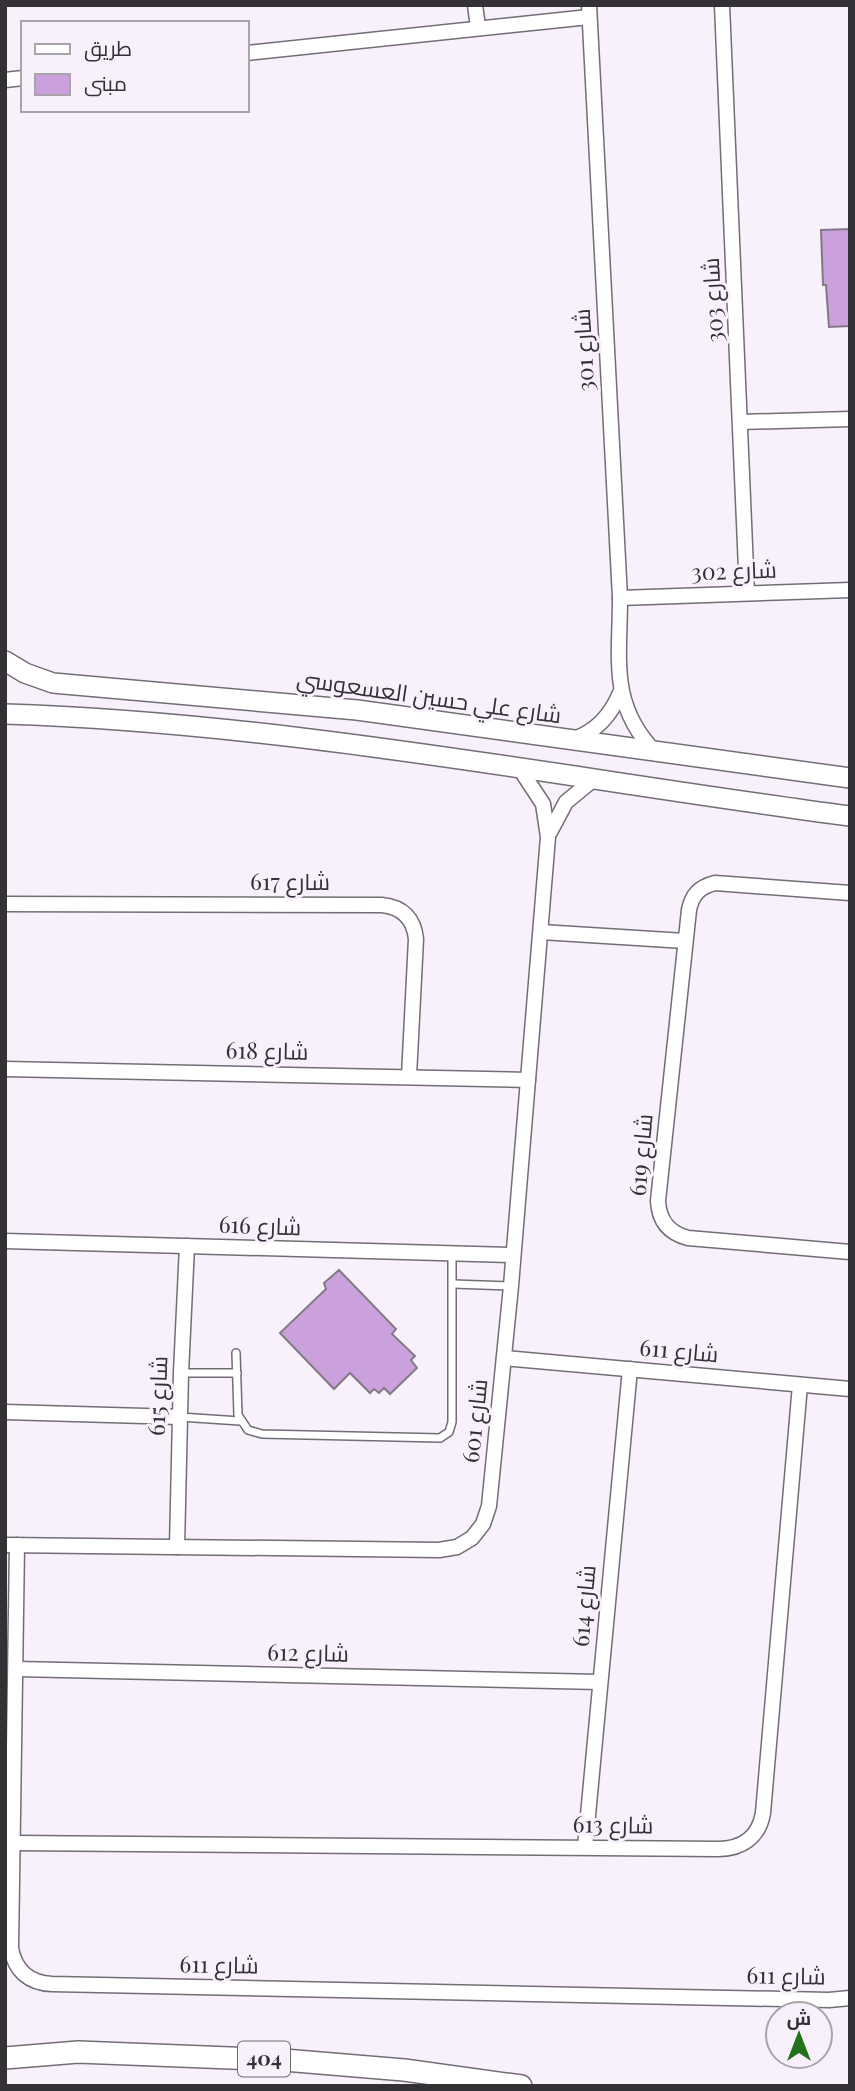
<svg xmlns="http://www.w3.org/2000/svg" width="855" height="2091" viewBox="0 0 855 2091" font-family="'Playfair Display',Cairo,serif">
<style>
.building{fill:#caa1dc;stroke:#817a83;stroke-width:2}
.lines{fill:none;stroke-linecap:round;stroke-linejoin:round}
.lane-casing{stroke:#736d76;stroke-width:10}
.street-casing{stroke:#736d76;stroke-width:17}
.secondary-casing{stroke:#736d76;stroke-width:22}
.primary-casing{stroke:#736d76;stroke-width:24}
.lane{stroke:#fff;stroke-width:7}
.street{stroke:#fff;stroke-width:14}
.secondary{stroke:#fff;stroke-width:19}
.primary{stroke:#fff;stroke-width:21}
.labels{text-anchor:middle;stroke-width:6;stroke-linejoin:round;paint-order:stroke}
.shield{fill:#f8f0fb;stroke:#6e6a70;stroke-width:2}
.shield-label{font-size:21px;font-weight:bold;fill:#333135}
.street-label{font-size:23px;fill:#333135;stroke:#f8f0fb}
</style>
<rect width="100%" height="100%" fill="#f8f0fb"/>
<g class="building">
<path d="M850 229V326L829 327 826 285H823L821 230Z"/>
<path d="M339 1270 396 1329 392 1334 415 1356 411 1360 417 1368 390 1394 384 1388 379 1393 374 1389 370 1393 350 1373 334 1389 280 1333 326 1289 324 1283Z"/>
</g>
<g class="lines">
<g class="lane-casing">
<g id="lane">
<path d="M453 1284 510 1286"/>
<path d="M236 1353 238 1415 248 1430 262 1434 440 1438 449 1432 452 1422V1253"/>
<path d="M181 1373H237"/>
<path d="M180 1417 240 1421"/>
</g>
</g>
<g class="street-casing">
<g id="street">
<path d="M475 5 478 27"/>
<path d="M589 5 620 598C620 659 609 704 655 752"/>
<path d="M722 5 747 593"/>
<path d="M247 53 589 17"/>
<path d="M5 80 23 78"/>
<path d="M741 422 850 419"/>
<path d="M620 598 850 590"/>
<path d="M574 739C597 731 611 715 620 693"/>
<path d="M550 832 566 802 594 779"/>
<path d="M850 893 715 883C699 887 692 895 689 910L658 1201C659 1221 669 1233 688 1238L850 1252"/>
<path d="M5 904 382 905C403 907 414 919 416 939L409 1076"/>
<path d="M541 932 685 941"/>
<path d="M5 1069 528 1080"/>
<path d="M5 1241 513 1255"/>
<path d="M504 1358 850 1389"/>
<path d="M5 1412 180 1417"/>
<path d="M5 1545 439 1550 457 1547 472 1538 483 1524 489 1506 511 1286 548 837 543 804 520 769"/>
<path d="M17 1545 11 1948C15 1971 29 1983 52 1984L829 2000 850 1998"/>
<path d="M177 1547 181 1373 187 1246"/>
<path d="M16 1669 600 1682"/>
<path d="M13 1843 718 1849C742 1849 759 1837 763 1813L800 1385"/>
<path d="M585 1847 630 1369"/>
</g>
</g>
<g class="secondary-casing">
<g id="secondary">
<path d="M5 661 25 673 53 683 357 710 850 778"/>
<path d="M5 714C289 723 569 779 850 816"/>
</g>
</g>
<g class="primary-casing">
<path id="primary" d="M5 2058 78 2052 284 2060 404 2070 521 2086"/>
</g>
<use href="#lane" class="lane"/>
<use href="#street" class="street"/>
<use href="#secondary" class="secondary"/>
<use href="#primary" class="primary"/>
</g>
<g class="labels">
<rect class="shield" x="238" y="2041.5" width="52" height="35" rx="5"/>
<g class="shield-label">
<text x="264" y="2066">404</text>
</g>
<g class="street-label">
<text transform="translate(713 300) rotate(-93)" y="8">شارع 303</text>
<text transform="translate(584 350) rotate(-93)" y="8">شارع 301</text>
<text transform="translate(734 571) rotate(-2)" y="8">شارع 302</text>
<text transform="translate(429 697) rotate(8)" y="8">شارع علي حسين العسعوسي</text>
<text x="290" y="890">شارع 617</text>
<text transform="translate(267 1051) rotate(1)" y="8">شارع 618</text>
<text transform="translate(641 1155) rotate(-85)" y="8">شارع 619</text>
<text transform="translate(260 1226) rotate(2)" y="8">شارع 616</text>
<text transform="translate(679 1351) rotate(5)" y="8">شارع 611</text>
<text transform="translate(158 1396) rotate(-88)" y="8">شارع 615</text>
<text transform="translate(475 1421) rotate(-84)" y="8">شارع 601</text>
<text transform="translate(584 1606) rotate(-85)" y="8">شارع 614</text>
<text transform="translate(308 1653) rotate(1)" y="8">شارع 612</text>
<text transform="translate(613 1825) rotate(1)" y="8">شارع 613</text>
<text transform="translate(219 1965) rotate(1)" y="8">شارع 611</text>
<text transform="translate(786 1976) rotate(1)" y="8">شارع 611</text>
</g>
</g>
<rect width="855" height="2091" fill="none" stroke="#333135" stroke-width="14"/>
<rect x="21" y="21" width="228" height="91" fill="#f8f0fb" stroke="#a9a4ac" stroke-width="2"/>
<rect x="35" y="44" width="35" height="10" fill="#ffffff" stroke="#a9a4ac" stroke-width="2"/>
<text x="84" y="56" font-size="21" fill="#333135">طريق</text>
<rect x="35" y="74" width="35" height="21" fill="#caa1dc" stroke="#a9a4ac" stroke-width="2"/>
<text x="84" y="91" font-size="21" fill="#333135">مبنى</text>
<g transform="translate(799 2035)"><circle r="33" fill="#f8f0fb" stroke="#a9a4ac" stroke-width="2"/>
<path d="M0-5L12 26L0 18L-12 26Z" fill="#21721b"/>
<text y="-10" font-size="19" font-weight="bold" text-anchor="middle" fill="#333135">ش</text>
</g>
</svg>
